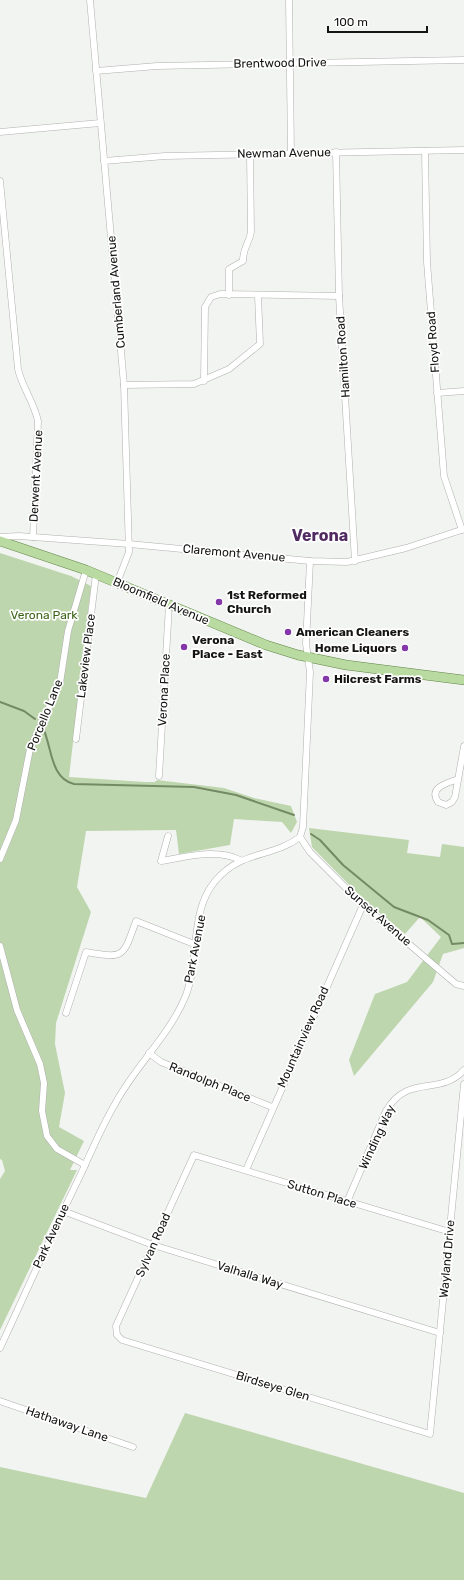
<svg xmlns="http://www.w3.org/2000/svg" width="464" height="1580" viewBox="0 0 464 1580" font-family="Rubik,sans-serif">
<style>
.green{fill:#bed6ae}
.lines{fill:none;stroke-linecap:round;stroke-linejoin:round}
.stream{stroke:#738a64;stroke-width:2}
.street-casing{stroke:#afb0ae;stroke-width:7}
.primary-casing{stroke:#618446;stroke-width:10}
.street{stroke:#fff;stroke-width:6}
.primary{stroke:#b9daa1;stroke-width:9}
.poi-dot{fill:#8437a8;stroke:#fff;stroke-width:1.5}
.labels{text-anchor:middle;stroke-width:3.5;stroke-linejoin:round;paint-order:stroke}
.street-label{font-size:12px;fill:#141413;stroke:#fff}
.poi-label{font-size:12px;font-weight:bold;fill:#141413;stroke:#fff;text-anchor:start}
.park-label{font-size:12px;fill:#3b6317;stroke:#fff}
.district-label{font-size:16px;font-weight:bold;fill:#502b62;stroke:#fff}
</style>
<rect width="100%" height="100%" fill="#f2f4f1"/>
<g class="green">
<path d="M0 553 71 576 91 586 69 777 145 782H155L157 780 224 788 254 798 291 806 297 822 291 833 282 822 234 819 230 845 179 854 176 830 86 831 77 887 91 912 56 1023 55 1044 65 1093 59 1127 84 1141 70 1170H77L0 1330V1179L5 1171 2 1160 0 1159Z"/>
<path d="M309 828 409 840 407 853 440 857 442 844 464 847V948L443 954 433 982 354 1076 349 1060 375 994 407 982 441 937 420 917 405 934 363 899 312 847Z"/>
<path d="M185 1413 464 1493V1580H0V1467L146 1498Z"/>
</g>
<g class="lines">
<g class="stream">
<path d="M0 702 24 711 35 719"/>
<path d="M43 728C52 747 50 778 74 784L194 787 236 795 294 815"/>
<path d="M311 834 320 840 343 865 394 907 428 920 449 935 452 944 464 943"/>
</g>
<g class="street-casing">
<g id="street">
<path d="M90 0 124 385 129 552 117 583"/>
<path d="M289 0 291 153"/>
<path d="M96 71 157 66 464 60"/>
<path d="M0 132 100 123"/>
<path d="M425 151 427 262 444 476 462 530"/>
<path d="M336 152 339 296 355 561"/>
<path d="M104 161 165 156 464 150"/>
<path d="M0 181 18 369C22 387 34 402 38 421L33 537"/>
<path d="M229 295V269L243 261C243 247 249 244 251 232L250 154"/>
<path d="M204 381 205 307 211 297 220 294 339 296"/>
<path d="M124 385 194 384 229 369 260 344 258 296"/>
<path d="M437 393 464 391"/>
<path d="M0 537 19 536 129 544 310 561 347 562 406 548 464 529"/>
<path d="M76 739 96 574"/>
<path d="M159 776 169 605"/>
<path d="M458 779C448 783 428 787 438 802L446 805 452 802 455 797 464 746"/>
<path d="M168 836 161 861C186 857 217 848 240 860"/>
<path d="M300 837 310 852 363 905 456 984 464 986"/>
<path d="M0 859 16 820 30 749 60 683 68 631 86 570"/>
<path d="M0 946 17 1010 40 1064 44 1083 42 1111 47 1136 57 1149 85 1165"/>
<path d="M66 1013 86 952C125 959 123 957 136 921L194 944"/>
<path d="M149 1053 161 1062 272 1107"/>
<path d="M246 1170 363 905"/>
<path d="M347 1202 386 1111C408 1073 440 1097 464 1070"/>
<path d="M63 1211 153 1245 440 1333"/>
<path d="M450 1232 194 1155 116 1326 117 1335 122 1340 430 1434 464 1084"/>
<path d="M0 1348C27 1290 53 1231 81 1174 92 1150 102 1126 115 1104 135 1066 170 1035 186 995 200 958 189 911 216 880 242 850 272 858 300 837L303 827 310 672 306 644 310 561"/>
<path d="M0 1401 133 1447"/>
</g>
</g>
<g class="primary-casing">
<path id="primary" d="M0 541 86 570 266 645 298 655 346 665 464 680"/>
</g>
<use href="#street" class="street"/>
<use href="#primary" class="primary"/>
</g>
<g class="poi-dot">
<circle cx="219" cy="602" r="4"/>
<circle cx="288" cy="632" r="4"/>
<circle cx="184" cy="647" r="4"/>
<circle cx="405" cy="648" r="4"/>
<circle cx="326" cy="679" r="4"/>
</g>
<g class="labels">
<g class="street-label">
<text transform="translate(280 63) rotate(-1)" y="4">Brentwood Drive</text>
<text transform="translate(284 153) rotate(-1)" y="4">Newman Avenue</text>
<text transform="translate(116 292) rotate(-95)" y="4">Cumberland Avenue</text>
<text transform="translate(433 342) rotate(-94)" y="4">Floyd Road</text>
<text transform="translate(343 357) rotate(-94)" y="4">Hamilton Road</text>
<text transform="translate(36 476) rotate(-87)" y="4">Derwent Avenue</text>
<text transform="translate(234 553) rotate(5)" y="4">Claremont Avenue</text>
<text transform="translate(161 601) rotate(23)" y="4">Bloomfield Avenue</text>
<text transform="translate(86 656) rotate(-83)" y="4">Lakeview Place</text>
<text transform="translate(164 690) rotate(-87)" y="4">Verona Place</text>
<text transform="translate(45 715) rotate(-68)" y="4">Porcello Lane</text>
<text transform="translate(378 916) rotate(41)" y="4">Sunset Avenue</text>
<text transform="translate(195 949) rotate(-79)" y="4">Park Avenue</text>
<text transform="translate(303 1037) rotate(-66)" y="4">Mountainview Road</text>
<text transform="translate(210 1082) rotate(22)" y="4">Randolph Place</text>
<text transform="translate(377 1137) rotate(-65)" y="4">Winding Way</text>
<text transform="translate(322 1194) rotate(17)" y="4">Sutton Place</text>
<text transform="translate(51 1236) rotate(-65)" y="4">Park Avenue</text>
<text transform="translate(153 1245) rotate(-66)" y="4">Sylvan Road</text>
<text transform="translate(447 1259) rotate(-85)" y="4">Wayland Drive</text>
<text transform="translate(250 1275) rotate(17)" y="4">Valhalla Way</text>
<text transform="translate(273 1386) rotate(17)" y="4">Birdseye Glen</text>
<text transform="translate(67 1424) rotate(19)" y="4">Hathaway Lane</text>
</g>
<g class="poi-label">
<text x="227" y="599">1st Reformed<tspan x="227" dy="14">Church</tspan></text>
<text x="296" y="636">American Cleaners</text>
<text x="192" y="644">Verona<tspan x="192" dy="14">Place - East</tspan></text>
<text x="397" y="652" text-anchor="end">Home Liquors</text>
<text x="334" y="683">Hilcrest Farms</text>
</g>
<g class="park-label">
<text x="44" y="619">Verona Park</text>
</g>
<g class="district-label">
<text x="320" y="541">Verona</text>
</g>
</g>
<path d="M328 26v6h99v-6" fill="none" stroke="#141413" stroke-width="2"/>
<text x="334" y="26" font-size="12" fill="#141413" stroke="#ffffff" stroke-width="3" paint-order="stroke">100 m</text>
</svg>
